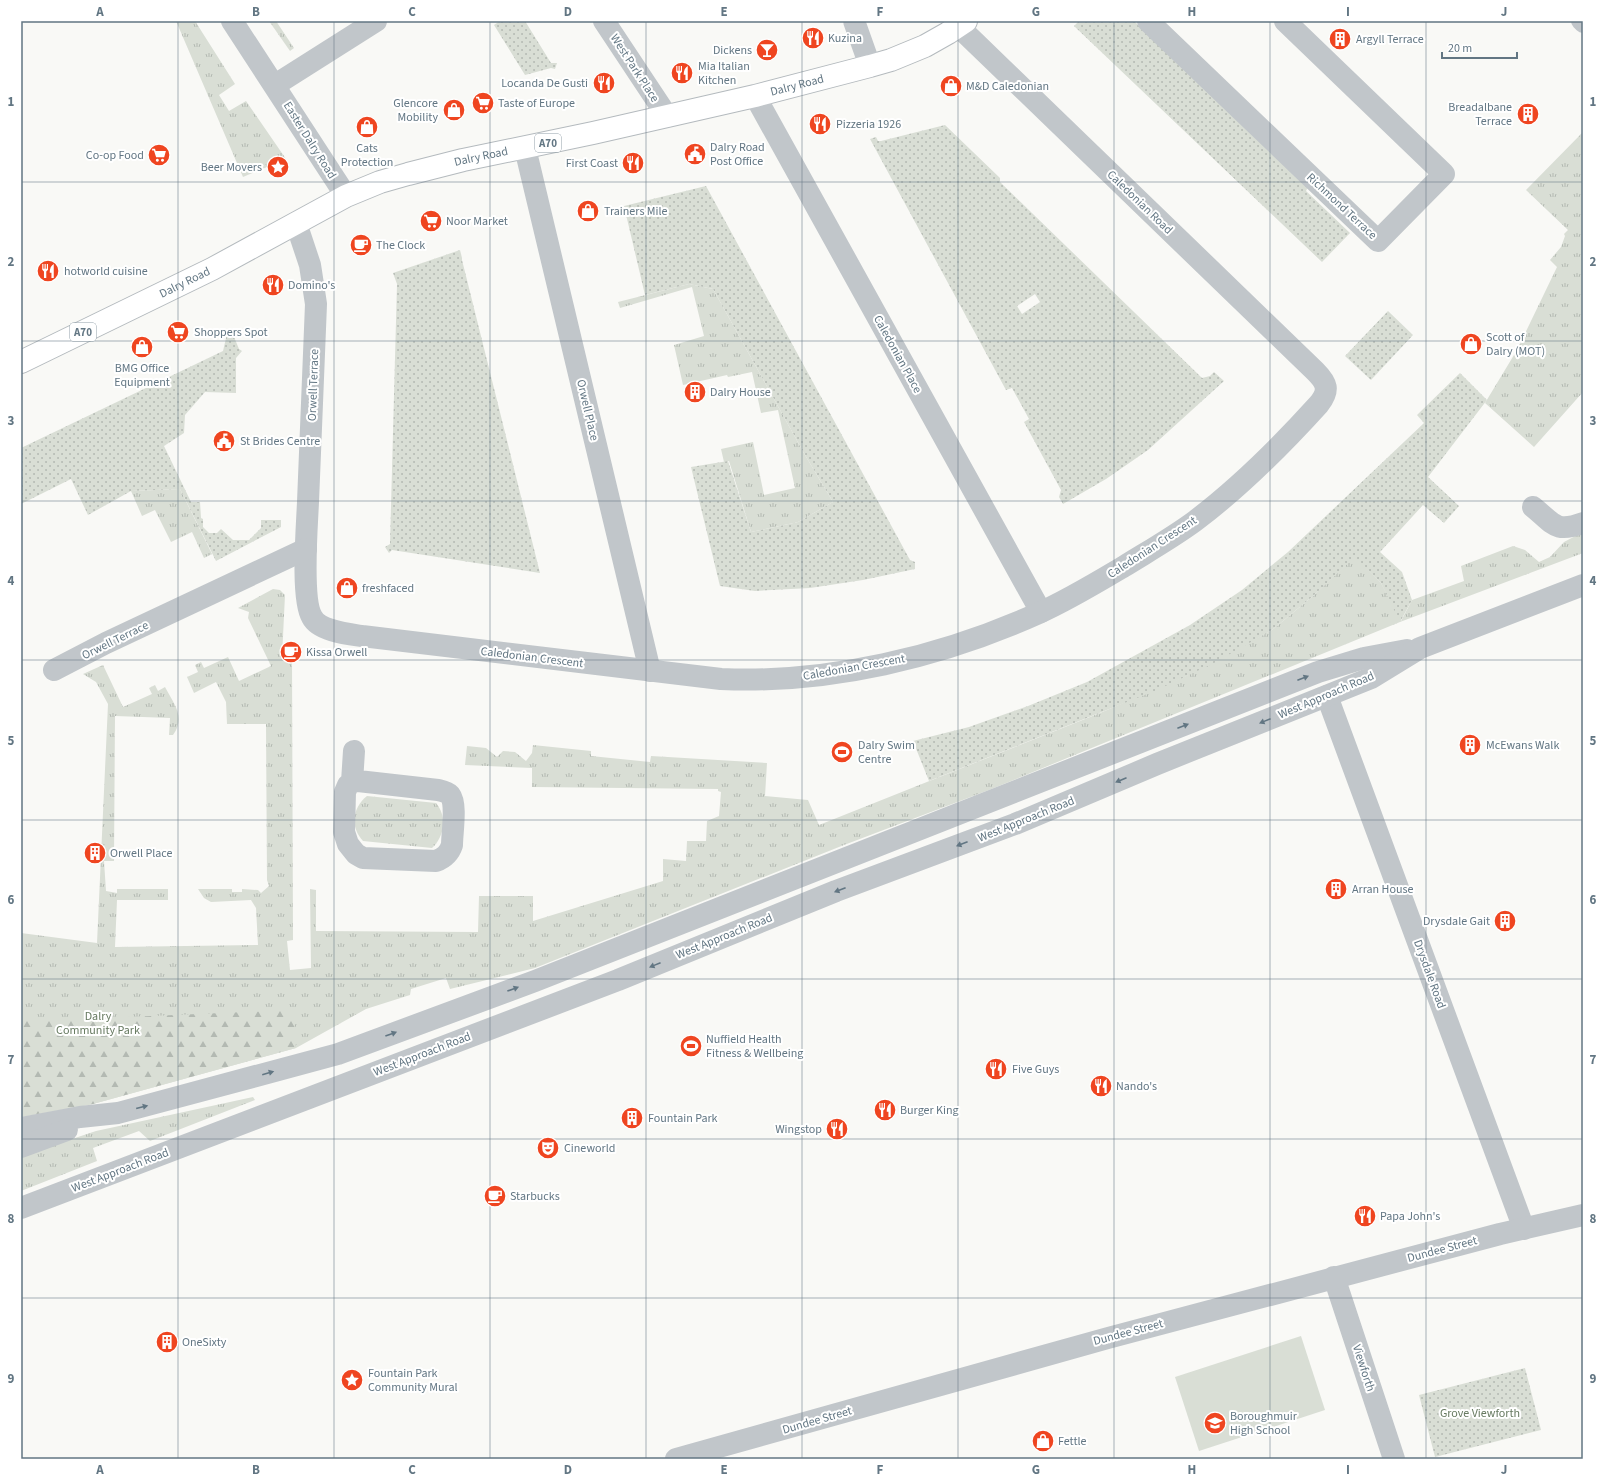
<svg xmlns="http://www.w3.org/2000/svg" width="1604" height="1480" viewBox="0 0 1604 1480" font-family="'Source Sans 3',sans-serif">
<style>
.grass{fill:url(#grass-tufts)}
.forest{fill:url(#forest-firs)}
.garden{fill:url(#garden-dots);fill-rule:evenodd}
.pitch{fill:#d9ded5}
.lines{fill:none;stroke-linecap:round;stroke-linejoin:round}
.primary-casing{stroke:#b4babe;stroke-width:24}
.pedestrian{stroke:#c1c6ca;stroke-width:18}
.minor{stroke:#c1c6ca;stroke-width:22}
.tertiary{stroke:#c1c6ca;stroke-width:22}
.primary{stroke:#fff;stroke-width:22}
.oneway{fill:#627683}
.grid{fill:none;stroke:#627683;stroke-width:1;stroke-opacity:0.55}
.labels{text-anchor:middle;stroke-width:4;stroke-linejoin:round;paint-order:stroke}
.shield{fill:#fff;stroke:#919fa8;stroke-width:1}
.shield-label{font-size:11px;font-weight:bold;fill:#627683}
.poi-label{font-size:12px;fill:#627683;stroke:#fff;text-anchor:start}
.street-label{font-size:12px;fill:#627683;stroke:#fff}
.park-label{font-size:12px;fill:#677a61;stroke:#fff}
.neatline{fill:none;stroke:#627683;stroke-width:1.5}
.grid-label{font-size:13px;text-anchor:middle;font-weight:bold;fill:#627683}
</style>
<defs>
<pattern id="grass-tufts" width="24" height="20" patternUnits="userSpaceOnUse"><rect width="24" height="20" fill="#d9ded5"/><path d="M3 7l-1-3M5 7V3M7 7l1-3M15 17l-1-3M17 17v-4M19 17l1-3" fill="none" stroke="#b3b9b2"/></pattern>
<pattern id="forest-firs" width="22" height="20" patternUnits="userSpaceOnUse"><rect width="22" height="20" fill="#d9ded5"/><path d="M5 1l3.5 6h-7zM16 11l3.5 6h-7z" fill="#b3b9b2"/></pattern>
<pattern id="garden-dots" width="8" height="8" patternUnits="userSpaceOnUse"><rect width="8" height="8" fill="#d9ded5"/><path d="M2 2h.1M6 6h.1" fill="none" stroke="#b3b9b2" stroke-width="1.8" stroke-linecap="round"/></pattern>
</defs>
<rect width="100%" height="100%" fill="#f9f9f6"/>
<g class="grass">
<path d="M176 21H195L235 84 219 95 229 111 246 101 286 159 243 177Z"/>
<path d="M269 21H276L294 48 290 51Z"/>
<path d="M1583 132V392L1534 447 1485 403 1517 350 1557 267 1550 260 1561 247 1565 236 1564 234 1568 230 1526 190Z"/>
<path d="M689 284 713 289 805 455 833 502 798 522 751 532 729 461 724 462 721 449 753 442 764 495 795 488 778 410 761 413 752 372 728 377 727 375 683 385 674 345 704 336 692 287 620 308 618 302Z"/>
<path d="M180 489 212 554 204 558 192 532 171 542 155 510 142 516 131 491Z"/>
<path d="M1583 532V553L1400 622 989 790 844 845 535 968 450 989 446 978 411 989 410 995 366 1009 296 1048 93 1104 21 1117V933L97 943 108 704 96 682 83 674 103 665 123 707 152 694 149 688 155 685 158 691 165 687C174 704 186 717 173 735H169L170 718 115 716 114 861H104L106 891 117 893V889H168V900H117L115 947 258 945 256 908 251 900 211 902 204 898 198 889H232V892H242V889L258 890 261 893 269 886 267 880 266 724H227L226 702 216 682 194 693 187 677 198 672 195 665 201 662 204 668 228 657 239 681 271 666 248 618 249 612 238 608 273 589 280 590 285 595 282 657 292 658 293 940 287 941 290 970 311 968 310 889 316 890V931L478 932 479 896H533V921L663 881V859L686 861 687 841H706L707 821 719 816 721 792 718 791V789L532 787V768L465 765 467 746 486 748 497 757 503 751 515 752 526 761 532 753 533 745 591 751V756L650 762 651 756 767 763 765 796 808 800 819 825 1100 713 1186 676 1272 630 1313 596 1355 556 1381 583 1401 621 1412 600 1464 581 1461 566 1513 546 1525 550 1539 562 1550 557 1564 542Z"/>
<path d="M367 796 436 803C447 816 445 836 432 848L363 841C350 827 352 808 367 796Z"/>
<path d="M253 1097 255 1100 150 1141 139 1131 93 1148 97 1161 21 1191V1156L96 1131Z"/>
</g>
<path class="forest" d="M293 1010 296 1048 93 1104 21 1117V1018L57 1020Z"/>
<g class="garden">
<path d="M500 21H525L551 63H557L555 69 551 68 525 75 494 25Z"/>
<path d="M1079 21H1134L1308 187 1306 191 1350 233 1322 262 1074 26Z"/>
<path d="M945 125 1000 178V182L1202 378 1210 376 1214 372 1224 381 1148 450 1106 479 1063 504 1059 497 1061 490 1024 422 1029 419 1012 388 1006 390 870 139 876 137 878 141H881ZM1035 294 1040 302 1022 314 1017 306Z"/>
<path d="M706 186 910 560 915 562V569L863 580 810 588 755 591 720 586 691 467 728 461 751 532 798 522 833 502 805 455 713 289 689 284 645 295 624 206Z"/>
<path d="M460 250 462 258V260L540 573 392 550 389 553 385 547 390 544 397 284 393 273Z"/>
<path d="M1388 311 1413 335 1371 380 1345 356Z"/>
<path d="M232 332 239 349 242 351 236 358V393L205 392 185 415 184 433 164 446 191 502H200L201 518 203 519V527L209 533H217L221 529 233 540H249L261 528V520H281V527L216 561 180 489 131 491 88 515 71 479 21 504V448L223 351 227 334Z"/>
<path d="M1460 373 1487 400 1428 477 1459 506 1444 523 1423 505 1380 552 1402 572 1412 600 1400 622 1381 583 1355 557 1313 596 1272 630 1214 663 1157 690 929 781 913 741 969 727 1028 706 1087 682 1190 625 1242 590 1288 552 1424 423 1417 415Z"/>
<path d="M1525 1368 1541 1430 1435 1457 1419 1395Z"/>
</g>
<path class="pitch" d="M1301 1336 1325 1410 1199 1451 1175 1377Z"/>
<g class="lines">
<g class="primary-casing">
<g id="primary">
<path id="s1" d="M21 362 212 269 346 196 380 182 408 174 463 160 593 133 755 96 870 66 891 60 925 46 948 33 966 21"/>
</g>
</g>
<path class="pedestrian" d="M1580 21 1583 24"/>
<g class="minor">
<path d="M232 21 346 196"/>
<path d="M604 21 667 116"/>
<path d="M854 21 870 66"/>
<path d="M1148 21 1378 241 1444 174 1285 21"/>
<path d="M275 85 376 21"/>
<path d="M755 96 1041 612"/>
<path d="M525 148 650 671"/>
<path d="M296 223 310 265 316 304C313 370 311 436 308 502 307 526 301 599 312 617 319 631 348 634 362 636L721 679C829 684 941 657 1039 613 1068 600 1096 583 1123 567 1147 552 1172 538 1195 521 1240 487 1281 446 1319 404 1330 390 1327 383 1315 371L959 27"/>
<path d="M1533 507C1554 524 1555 533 1583 523"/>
<path d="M54 670 106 643 306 549"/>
<path d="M1327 696 1524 1229"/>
<path d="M352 782 358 781 438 790C442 791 447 792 450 795 457 804 452 833 452 845 449 854 444 858 436 861L363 858 356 854 348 844 344 832 345 792 348 785 352 782 354 751"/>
<path d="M1334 1277 1394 1459"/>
</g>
<g class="tertiary">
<path d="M21 1128 80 1117 118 1113 338 1054 535 981 1318 672 1364 658 1407 650"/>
<path d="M21 1147 67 1130"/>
<path d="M21 1208 618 980 836 891 1015 824 1157 764 1371 678 1420 648 1583 585"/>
<path d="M676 1459 1108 1338 1500 1234 1583 1215"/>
</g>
<use href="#primary" class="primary"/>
</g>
<defs><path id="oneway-solid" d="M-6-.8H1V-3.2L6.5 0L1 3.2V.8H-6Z"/></defs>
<g class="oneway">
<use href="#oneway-solid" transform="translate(1303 678) rotate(-21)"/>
<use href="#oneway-solid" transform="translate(1265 721) rotate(158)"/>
<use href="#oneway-solid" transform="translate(1183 726) rotate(-21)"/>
<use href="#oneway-solid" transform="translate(1121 780) rotate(157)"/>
<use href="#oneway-solid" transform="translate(962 844) rotate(159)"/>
<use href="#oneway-solid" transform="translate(840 890) rotate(159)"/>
<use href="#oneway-solid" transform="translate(655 965) rotate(158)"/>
<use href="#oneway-solid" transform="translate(513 989) rotate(-20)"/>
<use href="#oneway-solid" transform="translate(391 1034) rotate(-20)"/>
<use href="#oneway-solid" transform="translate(268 1073) rotate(-16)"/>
<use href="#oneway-solid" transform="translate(142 1107) rotate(-14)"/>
</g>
<path class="grid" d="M178 21V1459M334 21V1459M490 21V1459M646 21V1459M802 21V1459M958 21V1459M1114 21V1459M1270 21V1459M1426 21V1459M21 182H1583M21 341H1583M21 501H1583M21 660H1583M21 820H1583M21 979H1583M21 1139H1583M21 1298H1583"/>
<defs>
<g id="restaurant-disc" transform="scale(1.15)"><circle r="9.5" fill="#ef4520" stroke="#fff"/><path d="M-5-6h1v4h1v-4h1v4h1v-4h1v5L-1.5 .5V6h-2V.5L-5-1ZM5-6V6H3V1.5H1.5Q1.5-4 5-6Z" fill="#fff"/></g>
<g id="building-disc" transform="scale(1.15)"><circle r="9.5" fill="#ef4520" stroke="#fff"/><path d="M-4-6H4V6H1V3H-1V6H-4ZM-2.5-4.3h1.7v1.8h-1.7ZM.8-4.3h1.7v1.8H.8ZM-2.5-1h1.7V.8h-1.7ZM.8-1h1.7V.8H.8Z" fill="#fff"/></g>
<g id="bar-disc" transform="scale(1.15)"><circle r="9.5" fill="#ef4520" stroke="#fff"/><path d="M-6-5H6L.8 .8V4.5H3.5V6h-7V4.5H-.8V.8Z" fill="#fff"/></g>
<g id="shop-disc" transform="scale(1.15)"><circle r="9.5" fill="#ef4520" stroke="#fff"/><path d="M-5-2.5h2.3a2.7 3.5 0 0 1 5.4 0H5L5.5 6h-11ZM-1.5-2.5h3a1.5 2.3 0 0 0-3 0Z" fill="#fff"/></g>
<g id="supermarket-disc" transform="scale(1.15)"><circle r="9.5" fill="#ef4520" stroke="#fff"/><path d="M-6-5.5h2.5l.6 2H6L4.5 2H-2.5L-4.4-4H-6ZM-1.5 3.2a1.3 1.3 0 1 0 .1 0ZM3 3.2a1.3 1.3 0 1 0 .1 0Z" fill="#fff"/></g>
<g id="civic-disc" transform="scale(1.15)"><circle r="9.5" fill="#ef4520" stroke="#fff"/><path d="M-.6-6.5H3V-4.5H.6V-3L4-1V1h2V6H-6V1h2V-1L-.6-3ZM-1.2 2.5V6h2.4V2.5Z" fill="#fff"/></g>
<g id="sight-disc" transform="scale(1.15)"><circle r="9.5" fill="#ef4520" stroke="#fff"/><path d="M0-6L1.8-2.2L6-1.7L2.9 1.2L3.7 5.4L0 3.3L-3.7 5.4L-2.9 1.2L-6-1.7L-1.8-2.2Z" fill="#fff"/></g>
<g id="cafe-disc" transform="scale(1.15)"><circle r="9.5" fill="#ef4520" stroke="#fff"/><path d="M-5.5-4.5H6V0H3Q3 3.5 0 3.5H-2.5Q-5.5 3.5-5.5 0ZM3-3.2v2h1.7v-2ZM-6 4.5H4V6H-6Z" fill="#fff"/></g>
<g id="stadium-disc" transform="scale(1.15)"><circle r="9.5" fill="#ef4520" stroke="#fff"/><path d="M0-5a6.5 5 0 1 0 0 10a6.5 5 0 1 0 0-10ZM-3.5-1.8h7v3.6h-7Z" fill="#fff"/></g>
<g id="theatre-disc" transform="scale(1.15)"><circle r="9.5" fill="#ef4520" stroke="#fff"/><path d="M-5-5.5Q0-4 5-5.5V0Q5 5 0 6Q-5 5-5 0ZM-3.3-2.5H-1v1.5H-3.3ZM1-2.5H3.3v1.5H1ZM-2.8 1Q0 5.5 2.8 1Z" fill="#fff"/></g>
<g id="school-disc" transform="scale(1.15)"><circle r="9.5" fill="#ef4520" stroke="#fff"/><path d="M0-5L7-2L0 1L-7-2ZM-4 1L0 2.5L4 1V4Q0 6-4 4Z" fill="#fff"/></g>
</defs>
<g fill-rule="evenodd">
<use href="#restaurant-disc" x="813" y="38"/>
<use href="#building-disc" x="1340" y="39"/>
<use href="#bar-disc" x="767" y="50"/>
<use href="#restaurant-disc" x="682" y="73"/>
<use href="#restaurant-disc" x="604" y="83"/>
<use href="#shop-disc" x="951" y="86"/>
<use href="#supermarket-disc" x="483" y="103"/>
<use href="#shop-disc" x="454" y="110"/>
<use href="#building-disc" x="1528" y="114"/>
<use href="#restaurant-disc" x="820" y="124"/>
<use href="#shop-disc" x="367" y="127"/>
<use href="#civic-disc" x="695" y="154"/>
<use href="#supermarket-disc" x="159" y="155"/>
<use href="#restaurant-disc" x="633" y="163"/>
<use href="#sight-disc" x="278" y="167"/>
<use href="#shop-disc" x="588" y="211"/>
<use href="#supermarket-disc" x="431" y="221"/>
<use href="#cafe-disc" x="361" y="245"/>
<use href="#restaurant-disc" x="48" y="271"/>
<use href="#restaurant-disc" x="273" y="285"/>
<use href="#supermarket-disc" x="178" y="332"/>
<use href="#shop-disc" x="1471" y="344"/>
<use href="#shop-disc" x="142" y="347"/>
<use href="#building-disc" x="695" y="392"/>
<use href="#civic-disc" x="224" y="441"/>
<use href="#shop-disc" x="347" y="588"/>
<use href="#cafe-disc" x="291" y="652"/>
<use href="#building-disc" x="1470" y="745"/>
<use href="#stadium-disc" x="842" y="752"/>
<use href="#building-disc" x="95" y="853"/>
<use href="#building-disc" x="1336" y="889"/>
<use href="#building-disc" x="1505" y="921"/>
<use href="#stadium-disc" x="691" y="1046"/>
<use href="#restaurant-disc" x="996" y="1069"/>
<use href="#restaurant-disc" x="1101" y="1086"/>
<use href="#restaurant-disc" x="885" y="1110"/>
<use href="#building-disc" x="632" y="1118"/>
<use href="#restaurant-disc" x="837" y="1129"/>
<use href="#theatre-disc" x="548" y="1148"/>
<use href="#cafe-disc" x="495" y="1196"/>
<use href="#restaurant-disc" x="1365" y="1216"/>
<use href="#building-disc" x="167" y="1342"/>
<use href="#sight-disc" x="352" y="1380"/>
<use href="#school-disc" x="1215" y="1423"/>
<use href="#shop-disc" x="1043" y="1441"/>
</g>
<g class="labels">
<g class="shield">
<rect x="535" y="134" width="26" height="18" rx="3"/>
<rect x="70" y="323" width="26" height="18" rx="3"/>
</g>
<g class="shield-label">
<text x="548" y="147">A70</text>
<text x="83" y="336">A70</text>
</g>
<g class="poi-label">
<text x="828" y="42">Kuzina</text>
<text x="1356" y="43">Argyll Terrace</text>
<text x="752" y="54" text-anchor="end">Dickens</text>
<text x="698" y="70">Mia Italian<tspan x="698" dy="14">Kitchen</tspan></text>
<text x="588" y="87" text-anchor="end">Locanda De Gusti</text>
<text x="966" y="90">M&amp;D Caledonian</text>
<text x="438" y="107" text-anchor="end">Glencore<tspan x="438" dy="14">Mobility</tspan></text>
<text x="498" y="107">Taste of Europe</text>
<text x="1512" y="111" text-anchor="end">Breadalbane<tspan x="1512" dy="14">Terrace</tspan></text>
<text x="836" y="128">Pizzeria 1926</text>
<text x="710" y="151">Dalry Road<tspan x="710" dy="14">Post Office</tspan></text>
<text x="367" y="152" text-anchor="middle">Cats<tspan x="367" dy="14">Protection</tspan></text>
<text x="144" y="159" text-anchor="end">Co-op Food</text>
<text x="618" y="167" text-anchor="end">First Coast</text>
<text x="262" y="171" text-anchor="end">Beer Movers</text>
<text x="604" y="215">Trainers Mile</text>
<text x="446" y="225">Noor Market</text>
<text x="376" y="249">The Clock</text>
<text x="64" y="275">hotworld cuisine</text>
<text x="288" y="289">Domino's</text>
<text x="194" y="336">Shoppers Spot</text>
<text x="1486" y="341">Scott of<tspan x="1486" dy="14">Dalry (MOT)</tspan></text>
<text x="142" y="372" text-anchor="middle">BMG Office<tspan x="142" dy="14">Equipment</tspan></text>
<text x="710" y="396">Dalry House</text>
<text x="240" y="445">St Brides Centre</text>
<text x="362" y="592">freshfaced</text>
<text x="306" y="656">Kissa Orwell</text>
<text x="858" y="749">Dalry Swim<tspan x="858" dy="14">Centre</tspan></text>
<text x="1486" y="749">McEwans Walk</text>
<text x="110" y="857">Orwell Place</text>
<text x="1352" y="893">Arran House</text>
<text x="1490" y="925" text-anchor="end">Drysdale Gait</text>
<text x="706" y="1043">Nuffield Health<tspan x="706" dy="14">Fitness &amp; Wellbeing</tspan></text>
<text x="1012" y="1073">Five Guys</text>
<text x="1116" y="1090">Nando's</text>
<text x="900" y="1114">Burger King</text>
<text x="648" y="1122">Fountain Park</text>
<text x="822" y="1133" text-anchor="end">Wingstop</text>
<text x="564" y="1152">Cineworld</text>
<text x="510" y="1200">Starbucks</text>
<text x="1380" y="1220">Papa John's</text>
<text x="182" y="1346">OneSixty</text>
<text x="368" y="1377">Fountain Park<tspan x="368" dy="14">Community Mural</tspan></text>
<text x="1230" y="1420">Boroughmuir<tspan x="1230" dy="14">High School</tspan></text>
<text x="1058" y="1445">Fettle</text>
</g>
<g class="street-label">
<text transform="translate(635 68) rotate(57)" y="4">West Park Place</text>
<text dy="4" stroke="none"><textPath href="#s1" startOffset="830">Dalry Road</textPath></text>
<text transform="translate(310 140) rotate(58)" y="4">Easter Dalry Road</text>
<text dy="4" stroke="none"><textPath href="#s1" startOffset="506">Dalry Road</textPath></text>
<text transform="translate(1140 202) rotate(44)" y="4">Caledonian Road</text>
<text transform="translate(1342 206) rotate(43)" y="4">Richmond Terrace</text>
<text dy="4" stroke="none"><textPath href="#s1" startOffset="182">Dalry Road</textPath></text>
<text transform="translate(898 354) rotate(61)" y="4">Caledonian Place</text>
<text transform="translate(313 385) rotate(-88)" y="4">Orwell Terrace</text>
<text transform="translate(588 410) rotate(77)" y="4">Orwell Place</text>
<text transform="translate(1152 547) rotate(-33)" y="4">Caledonian Crescent</text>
<text transform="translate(115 640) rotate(-26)" y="4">Orwell Terrace</text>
<text transform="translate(532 657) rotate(7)" y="4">Caledonian Crescent</text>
<text transform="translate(854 667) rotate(-10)" y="4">Caledonian Crescent</text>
<text transform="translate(1326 695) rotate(-23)" y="4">West Approach Road</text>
<text transform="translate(1026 819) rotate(-22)" y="4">West Approach Road</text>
<text transform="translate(724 936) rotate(-22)" y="4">West Approach Road</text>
<text transform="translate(1430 974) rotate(70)" y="4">Drysdale Road</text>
<text transform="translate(422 1054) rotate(-21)" y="4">West Approach Road</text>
<text transform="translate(120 1170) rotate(-21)" y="4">West Approach Road</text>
<text transform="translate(1442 1249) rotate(-15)" y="4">Dundee Street</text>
<text transform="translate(1128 1332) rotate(-15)" y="4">Dundee Street</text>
<text transform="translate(1364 1368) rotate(72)" y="4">Viewforth</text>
<text transform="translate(817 1420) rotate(-16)" y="4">Dundee Street</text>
</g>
<g class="park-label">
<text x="98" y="1020">Dalry<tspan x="98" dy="14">Community Park</tspan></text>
<text x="1480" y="1417">Grove Viewforth</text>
</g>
</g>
<rect width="1604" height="1480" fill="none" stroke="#ffffff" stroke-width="44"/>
<path d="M1442 52v6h75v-6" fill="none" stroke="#627683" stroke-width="2"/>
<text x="1448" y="52" font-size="12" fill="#627683" stroke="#ffffff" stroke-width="3" paint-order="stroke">20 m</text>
<rect x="22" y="22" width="1560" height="1436" class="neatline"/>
<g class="grid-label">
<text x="100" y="16">A</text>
<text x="256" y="16">B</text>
<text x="412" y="16">C</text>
<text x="568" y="16">D</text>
<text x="724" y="16">E</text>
<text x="880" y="16">F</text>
<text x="1036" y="16">G</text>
<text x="1192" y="16">H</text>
<text x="1348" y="16">I</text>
<text x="1504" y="16">J</text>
<text x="11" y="106">1</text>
<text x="1593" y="106">1</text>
<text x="11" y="266">2</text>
<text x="1593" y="266">2</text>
<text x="11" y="425">3</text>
<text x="1593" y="425">3</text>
<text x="11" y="585">4</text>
<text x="1593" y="585">4</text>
<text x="11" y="745">5</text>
<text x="1593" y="745">5</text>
<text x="11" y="904">6</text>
<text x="1593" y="904">6</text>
<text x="11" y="1064">7</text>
<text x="1593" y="1064">7</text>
<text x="11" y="1223">8</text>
<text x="1593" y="1223">8</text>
<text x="11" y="1383">9</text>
<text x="1593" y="1383">9</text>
<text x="100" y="1474">A</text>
<text x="256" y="1474">B</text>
<text x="412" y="1474">C</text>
<text x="568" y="1474">D</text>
<text x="724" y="1474">E</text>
<text x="880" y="1474">F</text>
<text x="1036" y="1474">G</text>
<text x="1192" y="1474">H</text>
<text x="1348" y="1474">I</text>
<text x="1504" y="1474">J</text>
</g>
</svg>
